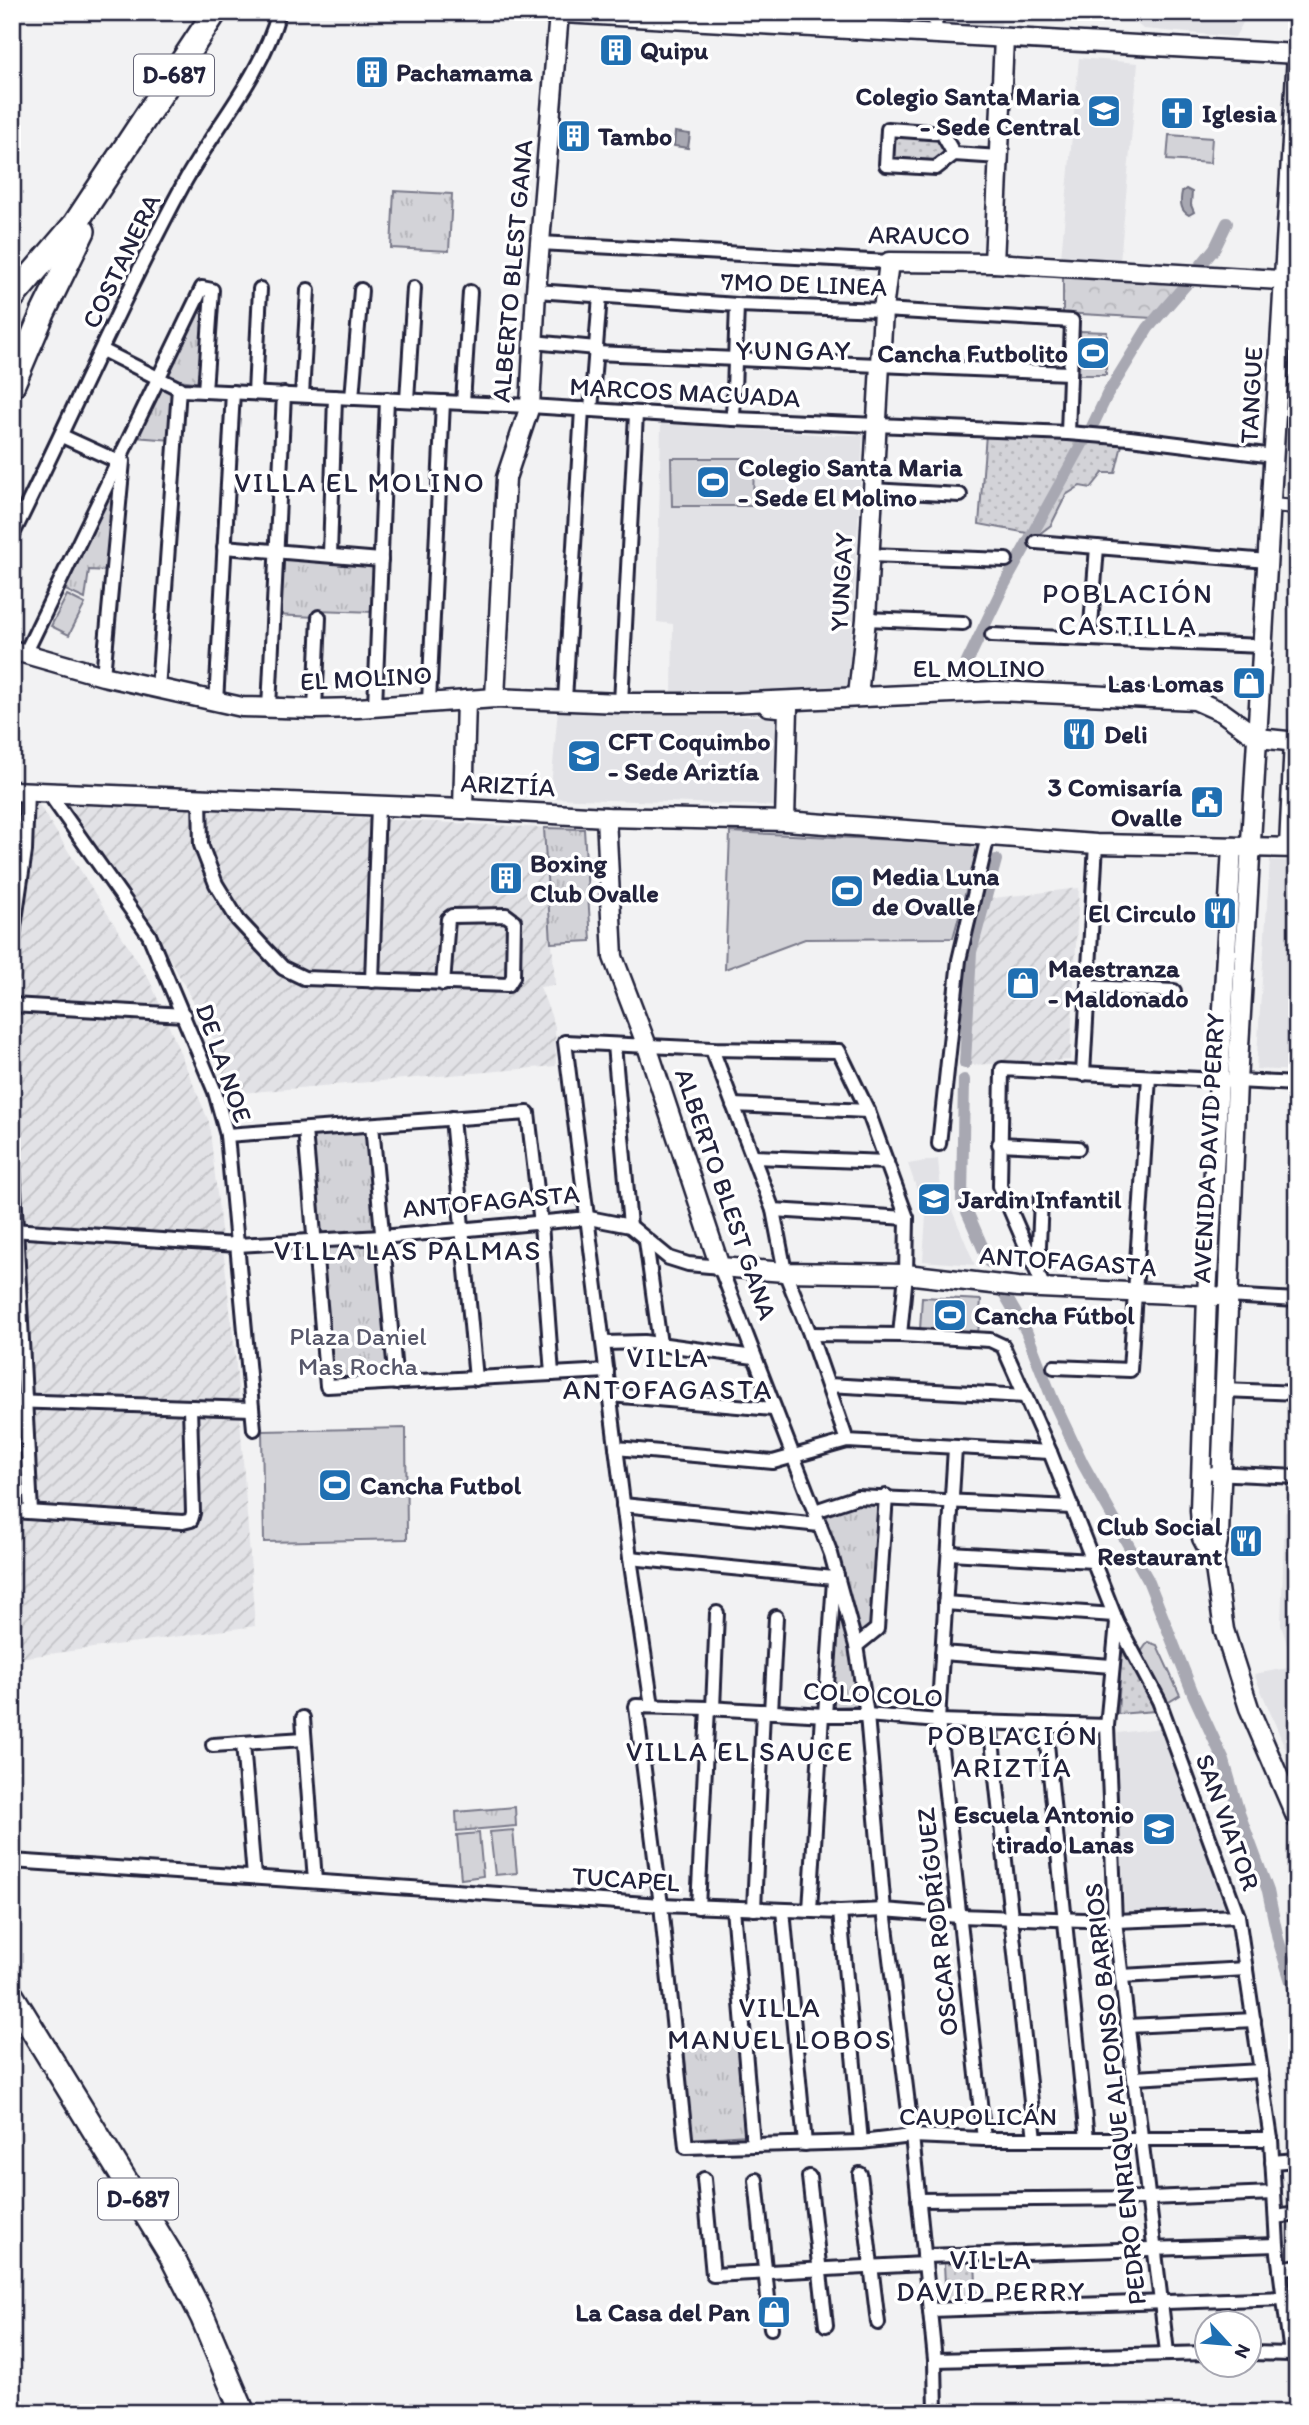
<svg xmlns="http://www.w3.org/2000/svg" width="1309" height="2425" viewBox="0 0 1309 2425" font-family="Itim,sans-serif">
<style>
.built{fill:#e2e2e6}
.industrial{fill:url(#industrial-furrows)}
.grass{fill:url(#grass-dots);stroke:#7a7a8a;stroke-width:2}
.forest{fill:url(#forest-crowns);stroke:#7a7a8a;stroke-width:2}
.park{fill:url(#park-tufts);stroke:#7a7a8a;stroke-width:2}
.garden{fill:#d3d3d8;stroke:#7a7a8a;stroke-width:2}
.water{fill:#a8a8b2;stroke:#727282;stroke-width:2}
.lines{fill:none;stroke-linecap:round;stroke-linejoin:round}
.canal{stroke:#a8a8b2;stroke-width:12}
.street-casing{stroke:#22223b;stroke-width:18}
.secondary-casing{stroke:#22223b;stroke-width:23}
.highway-casing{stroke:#22223b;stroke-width:28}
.street{stroke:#fff;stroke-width:12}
.secondary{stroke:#fff;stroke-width:18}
.highway{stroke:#fff;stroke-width:23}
.labels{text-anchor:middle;stroke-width:7;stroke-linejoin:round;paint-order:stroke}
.shield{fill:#fff;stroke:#646476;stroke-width:2}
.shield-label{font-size:24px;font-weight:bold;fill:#22223b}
.poi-label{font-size:26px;font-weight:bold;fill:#22223b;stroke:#fff;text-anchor:start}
.street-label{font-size:26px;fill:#22223b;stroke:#fff}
.park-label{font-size:26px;fill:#57576a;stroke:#fff}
.neighbourhood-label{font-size:28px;letter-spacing:2px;fill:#22223b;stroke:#fff}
</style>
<defs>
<pattern id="industrial-furrows" width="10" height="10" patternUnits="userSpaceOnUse" patternTransform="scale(1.75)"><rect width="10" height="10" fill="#e2e2e6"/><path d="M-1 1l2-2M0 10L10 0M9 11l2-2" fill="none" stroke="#c2c2c6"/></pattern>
<pattern id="grass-dots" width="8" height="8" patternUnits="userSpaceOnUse" patternTransform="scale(1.75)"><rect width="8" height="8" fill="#d3d3d8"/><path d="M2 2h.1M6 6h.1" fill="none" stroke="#b5b5ba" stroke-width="1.8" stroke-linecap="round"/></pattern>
<pattern id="forest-crowns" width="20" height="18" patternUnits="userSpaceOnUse" patternTransform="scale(1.75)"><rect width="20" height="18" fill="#d3d3d8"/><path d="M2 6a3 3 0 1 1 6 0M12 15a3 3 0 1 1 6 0" fill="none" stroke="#b5b5ba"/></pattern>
<pattern id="park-tufts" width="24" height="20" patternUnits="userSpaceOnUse" patternTransform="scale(1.75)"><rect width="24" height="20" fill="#d3d3d8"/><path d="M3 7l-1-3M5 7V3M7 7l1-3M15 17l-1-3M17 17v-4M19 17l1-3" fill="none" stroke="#b5b5ba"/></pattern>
</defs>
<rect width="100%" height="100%" fill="#f2f2f3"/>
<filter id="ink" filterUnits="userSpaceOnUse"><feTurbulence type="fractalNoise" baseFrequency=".0143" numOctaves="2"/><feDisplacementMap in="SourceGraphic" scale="14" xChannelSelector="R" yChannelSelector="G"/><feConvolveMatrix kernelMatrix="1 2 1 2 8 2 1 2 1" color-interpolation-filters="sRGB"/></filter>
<g filter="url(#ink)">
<g class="built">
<path d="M946 12H1002L1001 26 946 22Z"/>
<path d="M1136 12H1249L1235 37 1143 29 1135 22Z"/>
<path d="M1079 58 1138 63 1120 262 1061 258Z"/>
<path d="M661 423 828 435H863L849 688 672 698 673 624 657 622Z"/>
<path d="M558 709 618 714 781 716 776 806 550 798Z"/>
<path d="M1270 860 1297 862V1071L1256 1069Z"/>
<path d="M938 1159 940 1182 975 1265 923 1261 926 1216 908 1164Z"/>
<path d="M1285 1512 1297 1513V1776L1254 1674 1294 1667 1281 1625Z"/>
<path d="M1161 1728 1191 1810 1228 1908 1125 1913 1117 1795 1118 1733Z"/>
</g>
<g class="industrial">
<path d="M20 801 38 803 150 981 209 1122 236 1364 255 1626 12 1659V844H18Z"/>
<path d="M65 802 544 828 555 985 540 987 555 1026 556 1066 228 1094 214 1040 169 957Z"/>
<path d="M1079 888 1070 1060 970 1065 976 947 986 899Z"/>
</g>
<g class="grass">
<path d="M864 12H929L928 33 862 28Z"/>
<path d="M902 134 936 137 946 149 943 157 935 164 896 160 890 154V143Z"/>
<path d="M986 434 1122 445 1115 473H1103L1091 488 1080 486 1066 495 1051 525 1038 535 979 524Z"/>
<path d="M1231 1093 1220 1283H1214L1223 1095Z"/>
<path d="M1217 1311 1220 1313 1213 1466 1210 1468 1207 1467 1213 1312Z"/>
<path d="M1122 1640 1155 1711 1118 1714Z"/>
<path d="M975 2261 977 2305 946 2306 944 2263Z"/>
</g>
<path class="forest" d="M1063 277 1186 281 1153 318 1063 313Z"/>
<g class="park">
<path d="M394 191 452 194 449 251 391 248Z"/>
<path d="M202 294 209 295 201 383 179 380 165 374Z"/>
<path d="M159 387 176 395 172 440 135 437Z"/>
<path d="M114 479 108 571 89 570 85 599 61 588Z"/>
<path d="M279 556 376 562 375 612 317 610 316 617 275 615Z"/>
<path d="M12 800 20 801 18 844H12Z"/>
<path d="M544 828 584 829 591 941 551 943Z"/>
<path d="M368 1129 379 1234 318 1238 309 1133Z"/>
<path d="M380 1239 393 1381 328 1385 318 1243Z"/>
<path d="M856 1502H879L872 1626 859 1633 824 1515Z"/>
<path d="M837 1597 851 1652 858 1706 829 1707Z"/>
<path d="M515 1807 516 1826 457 1831 456 1812Z"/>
<path d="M738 2038 746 2135 691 2139 684 2043Z"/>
</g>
<g class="garden">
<path d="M1169 135 1212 138 1210 163 1167 160Z"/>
<path d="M1080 331 1107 332 1106 375H1079Z"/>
<path d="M671 458H754L753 506H672Z"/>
<path d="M67 595 85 604 69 635 51 626Z"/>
<path d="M730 832 979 844 953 938 805 939 725 969Z"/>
<path d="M922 1297 981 1300 978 1334 920 1330Z"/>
<path d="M406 1428 407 1539 264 1542 262 1431Z"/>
<path d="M1148 1642 1157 1645 1180 1695 1164 1705 1141 1652Z"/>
<path d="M513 1830 517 1873 495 1875 490 1832Z"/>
<path d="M479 1833 483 1876 461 1879 457 1835Z"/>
</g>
<g class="water">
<path d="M675 132 690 134 688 148 674 146Z"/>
<path d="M1186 189 1192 192 1191 205 1194 212 1189 215C1180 211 1180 201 1182 192Z"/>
</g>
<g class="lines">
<g class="canal">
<path d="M1197 270 1215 248 1227 223"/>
<path d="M1090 431 1107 395 1148 328 1188 282"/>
<path d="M958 681 1004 585 1086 437"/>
<path d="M965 1063 971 952 996 860"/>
<path d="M964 1080 962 1200 989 1262"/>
<path d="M997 1281 1026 1331 1052 1398 1083 1464 1148 1580 1194 1696 1224 1761 1239 1813 1268 1891 1278 1939 1297 2001"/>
</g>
<g class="street-casing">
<g id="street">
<path d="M935 33 936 12"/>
<path d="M954 154 942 133 888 129 886 165 936 168 954 154 1000 157"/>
<path d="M540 243 889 262"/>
<path d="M536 291 737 305 883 310 1072 321 1068 433"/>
<path d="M533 342 596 348"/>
<path d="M102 350 182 390 530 406 733 419 1068 433 1130 438 1274 456"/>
<path d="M595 353 1069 373"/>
<path d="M255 393 260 289"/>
<path d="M302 395 308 290"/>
<path d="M352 398 361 290"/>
<path d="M407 400 414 288"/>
<path d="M463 403 470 292"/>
<path d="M591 410 600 296"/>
<path d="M733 419 737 305"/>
<path d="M62 436 119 462"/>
<path d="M872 490 960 495"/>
<path d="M1271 505 1297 507"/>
<path d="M12 536C70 419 122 298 184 183 216 125 261 77 279 12"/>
<path d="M1036 542 1268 561"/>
<path d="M224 547 381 560"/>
<path d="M330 555 335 397"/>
<path d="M869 555 1006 560"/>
<path d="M866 619 963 623"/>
<path d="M992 635 1263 646"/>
<path d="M1090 638 1097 547"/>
<path d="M26 652 202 288 212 290 205 391"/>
<path d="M103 676 123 461"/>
<path d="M158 690 179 388"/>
<path d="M565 700 582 409"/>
<path d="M429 702 443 402"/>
<path d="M216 703 233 392"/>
<path d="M621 703 636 414"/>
<path d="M375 707 387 399"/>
<path d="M269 708 284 394"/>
<path d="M315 709 319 617"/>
<path d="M48 792 149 935 215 1092 227 1135 254 1429"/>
<path d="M200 797 201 845 216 884 238 920 283 968 304 978 508 985 513 977 514 921 506 915 452 916 448 919 443 984"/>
<path d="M12 941 25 851 27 791"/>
<path d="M372 981 378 805"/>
<path d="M1088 987 1174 991"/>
<path d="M12 1005 184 1015"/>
<path d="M614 1045 630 1226"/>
<path d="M712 1049 773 1210 785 1272 810 1334 847 1441"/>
<path d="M1083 1074 1096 844"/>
<path d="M733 1105 868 1111"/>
<path d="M452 1118 476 1379"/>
<path d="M372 1125 396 1383"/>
<path d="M305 1130 327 1386 607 1371"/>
<path d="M227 1135 528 1113 541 1224 552 1374"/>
<path d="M939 1144 959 960 988 836"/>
<path d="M999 1144 1078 1148"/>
<path d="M12 1151 31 1512"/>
<path d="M753 1157 887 1162"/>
<path d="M773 1210 907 1218"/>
<path d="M12 1230 237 1245 382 1237 589 1218 630 1226 669 1258 688 1264 720 1267 831 1554 856 1646 867 1715 884 1910 912 2136 935 2360 936 2413"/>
<path d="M646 1241 660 1344"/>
<path d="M1038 1268 1041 1199"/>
<path d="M1044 1288 1000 1186 1002 1069 1297 1084"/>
<path d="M1227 1296 1297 1300"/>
<path d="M810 1334 900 1335 990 1340 1003 1346 1050 1452 1117 1622 1159 1701 1238 1916 1271 2139 1277 2245 1291 2354 1297 2361"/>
<path d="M604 1343 644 1342 754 1357"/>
<path d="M1054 1367 1130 1370 1149 1077"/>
<path d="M828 1385 1025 1396"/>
<path d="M1223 1390 1297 1393"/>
<path d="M610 1395 773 1409"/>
<path d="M12 1401 252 1409"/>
<path d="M616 1448 773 1462 847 1441 1050 1452"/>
<path d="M955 1448 938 1721 984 2139"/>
<path d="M1213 1473 1297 1477"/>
<path d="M623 1505 820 1525"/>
<path d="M12 1511 183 1522 191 1520 193 1513 190 1407"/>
<path d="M815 1511 857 1497 1072 1507"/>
<path d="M949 1553 1093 1561"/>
<path d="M630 1558 834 1578 837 1575"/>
<path d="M945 1603 1114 1615"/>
<path d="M1117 1622 1107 1726 1115 1921 1167 2352"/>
<path d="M856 1646 877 1629 886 1496"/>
<path d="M942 1653 1111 1666"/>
<path d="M652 1706 630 1558 565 1042 712 1049 839 1051 868 1111 907 1218 906 1274 900 1335"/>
<path d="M713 1708 717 1613"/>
<path d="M771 1712 776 1617"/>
<path d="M825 1715 834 1580"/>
<path d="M303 1718 315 1881"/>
<path d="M990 1722 1035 2139"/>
<path d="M1045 1724 1087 2139"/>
<path d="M1107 1726 938 1721 867 1715H825L708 1708 636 1706 661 1905 686 2147 861 2142 912 2136 984 2139H1271"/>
<path d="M243 1743 254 1877"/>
<path d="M213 1745 304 1739"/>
<path d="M12 1861 661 1905 840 1912 884 1910 959 1916 1115 1921 1238 1916"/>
<path d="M698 1907 708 1708"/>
<path d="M733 1908 753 2145"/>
<path d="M754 1909 763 1711"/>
<path d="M783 1910 805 2144"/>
<path d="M810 1910 822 1715"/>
<path d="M840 1912 861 2142"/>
<path d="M1122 1976 1246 1969"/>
<path d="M1128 2026 1254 2020"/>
<path d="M1134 2078 1261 2071"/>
<path d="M1272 2162 1297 2160"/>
<path d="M860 2174 878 2323"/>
<path d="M809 2177 826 2325"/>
<path d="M704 2179 713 2275 924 2264"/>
<path d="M756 2180 771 2328"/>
<path d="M918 2200 1149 2198 1274 2193"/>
<path d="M1276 2217 1297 2214"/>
<path d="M924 2256 1277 2245"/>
<path d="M1280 2269 1297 2266"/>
<path d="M930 2310 1284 2298"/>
<path d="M1250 2353 1291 2354"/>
<path d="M935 2360 1208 2353"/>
</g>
</g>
<g class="secondary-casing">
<g id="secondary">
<path d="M545 12 1297 54"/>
<path d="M994 263 1004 38"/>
<path d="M12 650 103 676 242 707 315 709 358 708 495 698 621 703H729L996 691 1195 700 1222 712 1258 738 1297 742"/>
<path d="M858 696 866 619 883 310 889 262 994 263 1297 281"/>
<path d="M495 698 506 478 530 406 536 291 559 13"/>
<path d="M768 706 788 708 785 821"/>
<path d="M12 791 463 809 606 817 785 821 1096 844 1297 848"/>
<path d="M463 809 466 700"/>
<path d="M606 817 613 957 647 1046 720 1267 785 1272 906 1274 1018 1287 1216 1296"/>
<path d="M1232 847 1207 1295 1200 1510 1202 1538 1214 1561 1224 1630 1249 1708 1297 1819"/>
<path d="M1289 847 1294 741"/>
<path d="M1214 1561 1219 1535 1237 1081 1297 55"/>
</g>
</g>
<g class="highway-casing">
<g id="highway">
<path d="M12 298 75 224 215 12"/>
<path d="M12 386 43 313 83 231"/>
<path d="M12 1996 171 2255 203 2318 243 2413"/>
</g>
</g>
<use href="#street" class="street"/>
<use href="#secondary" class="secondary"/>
<use href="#highway" class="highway"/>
</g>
</g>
<defs>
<g id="building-square" transform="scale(1.75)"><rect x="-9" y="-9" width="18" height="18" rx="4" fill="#1f6fb2" stroke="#fff"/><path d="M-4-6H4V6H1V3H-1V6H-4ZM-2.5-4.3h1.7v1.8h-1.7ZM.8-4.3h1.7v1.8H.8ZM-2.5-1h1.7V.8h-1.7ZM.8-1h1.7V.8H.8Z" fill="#fff"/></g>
<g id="school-square" transform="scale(1.75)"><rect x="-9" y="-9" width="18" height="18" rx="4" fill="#1f6fb2" stroke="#fff"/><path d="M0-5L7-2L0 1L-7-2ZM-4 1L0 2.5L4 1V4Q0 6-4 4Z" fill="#fff"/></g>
<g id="church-square" transform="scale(1.75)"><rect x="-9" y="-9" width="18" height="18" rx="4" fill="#1f6fb2" stroke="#fff"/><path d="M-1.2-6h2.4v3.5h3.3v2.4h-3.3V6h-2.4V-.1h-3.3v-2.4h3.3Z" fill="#fff"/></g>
<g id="stadium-square" transform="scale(1.75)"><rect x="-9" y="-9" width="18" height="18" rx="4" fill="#1f6fb2" stroke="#fff"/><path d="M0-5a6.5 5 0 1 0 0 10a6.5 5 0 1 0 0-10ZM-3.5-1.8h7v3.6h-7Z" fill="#fff"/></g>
<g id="shop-square" transform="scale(1.75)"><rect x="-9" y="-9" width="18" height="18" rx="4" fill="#1f6fb2" stroke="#fff"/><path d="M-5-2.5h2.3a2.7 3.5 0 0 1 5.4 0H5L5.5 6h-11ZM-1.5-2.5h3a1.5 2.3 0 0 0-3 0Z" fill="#fff"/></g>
<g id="restaurant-square" transform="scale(1.75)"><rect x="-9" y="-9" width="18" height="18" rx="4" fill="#1f6fb2" stroke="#fff"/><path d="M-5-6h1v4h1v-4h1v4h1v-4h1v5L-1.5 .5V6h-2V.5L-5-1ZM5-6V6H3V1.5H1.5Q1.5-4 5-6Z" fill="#fff"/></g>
<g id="university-square" transform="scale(1.75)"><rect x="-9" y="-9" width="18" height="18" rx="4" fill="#1f6fb2" stroke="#fff"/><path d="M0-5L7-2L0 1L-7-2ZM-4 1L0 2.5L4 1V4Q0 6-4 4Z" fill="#fff"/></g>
<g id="civic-square" transform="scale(1.75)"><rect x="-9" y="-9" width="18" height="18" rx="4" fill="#1f6fb2" stroke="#fff"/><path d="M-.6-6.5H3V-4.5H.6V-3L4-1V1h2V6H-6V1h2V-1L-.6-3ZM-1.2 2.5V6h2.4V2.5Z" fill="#fff"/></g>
</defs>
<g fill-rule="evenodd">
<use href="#building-square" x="616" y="50"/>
<use href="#building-square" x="372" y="72"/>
<use href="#school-square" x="1104" y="111"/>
<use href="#church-square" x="1177" y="113"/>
<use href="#building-square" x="574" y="136"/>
<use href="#stadium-square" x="1093" y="353"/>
<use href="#stadium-square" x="713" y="482"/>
<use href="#shop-square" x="1249" y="683"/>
<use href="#restaurant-square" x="1079" y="734"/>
<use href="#university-square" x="584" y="756"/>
<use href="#civic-square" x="1207" y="802"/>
<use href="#building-square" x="506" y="878"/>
<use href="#stadium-square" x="847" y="891"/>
<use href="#restaurant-square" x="1220" y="913"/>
<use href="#shop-square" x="1023" y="983"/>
<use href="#school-square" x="934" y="1199"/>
<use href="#stadium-square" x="950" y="1315"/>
<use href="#stadium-square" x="335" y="1485"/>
<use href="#restaurant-square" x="1246" y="1541"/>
<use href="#school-square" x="1159" y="1829"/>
<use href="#shop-square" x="774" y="2312"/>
</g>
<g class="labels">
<g class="shield">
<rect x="134" y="54.5" width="80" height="41" rx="5"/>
<rect x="98" y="2178.5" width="80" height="41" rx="5"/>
</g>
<g class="shield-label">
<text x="174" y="83">D-687</text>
<text x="138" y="2207">D-687</text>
</g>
<g class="poi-label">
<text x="640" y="59">Quipu</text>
<text x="396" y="81">Pachamama</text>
<text x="1080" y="105" text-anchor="end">Colegio Santa Maria<tspan x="1080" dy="30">- Sede Central</tspan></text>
<text x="1202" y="122">Iglesia</text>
<text x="598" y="145">Tambo</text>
<text x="1068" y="362" text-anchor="end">Cancha Futbolito</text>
<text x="738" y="476">Colegio Santa Maria<tspan x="738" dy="30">- Sede El Molino</tspan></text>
<text x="1224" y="692" text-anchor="end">Las Lomas</text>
<text x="1104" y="743">Deli</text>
<text x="608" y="750">CFT Coquimbo<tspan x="608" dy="30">- Sede Ariztía</tspan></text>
<text x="1182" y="796" text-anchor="end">3 Comisaría<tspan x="1182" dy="30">Ovalle</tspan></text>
<text x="530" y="872">Boxing<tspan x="530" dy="30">Club Ovalle</tspan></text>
<text x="872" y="885">Media Luna<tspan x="872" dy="30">de Ovalle</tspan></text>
<text x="1196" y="922" text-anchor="end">El Circulo</text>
<text x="1048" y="977">Maestranza<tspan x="1048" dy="30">- Maldonado</tspan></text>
<text x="958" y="1208">Jardin Infantil</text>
<text x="974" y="1324">Cancha Fútbol</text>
<text x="360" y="1494">Cancha Futbol</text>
<text x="1222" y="1535" text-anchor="end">Club Social<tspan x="1222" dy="30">Restaurant</tspan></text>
<text x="1134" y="1823" text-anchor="end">Escuela Antonio<tspan x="1134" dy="30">tirado Lanas</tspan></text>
<text x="750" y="2321" text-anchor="end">La Casa del Pan</text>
</g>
<g class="street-label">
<text transform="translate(919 235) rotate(1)" y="9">ARAUCO</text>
<text transform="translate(121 261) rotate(-64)" y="9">COSTANERA</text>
<text transform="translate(512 271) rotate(-85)" y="9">ALBERTO BLEST GANA</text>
<text transform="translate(804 284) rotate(2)" y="9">7MO DE LINEA</text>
<text transform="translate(685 392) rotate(3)" y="9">MARCOS MACUADA</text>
<text transform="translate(1251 395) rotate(-87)" y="9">TANGUE</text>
<text transform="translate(841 582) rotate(-87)" y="9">YUNGAY</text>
<text x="979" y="677">EL MOLINO</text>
<text transform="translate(366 678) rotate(-3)" y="9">EL MOLINO</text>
<text transform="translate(508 785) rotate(3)" y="9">ARIZTÍA</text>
<text transform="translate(224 1063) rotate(71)" y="9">DE LA NOE</text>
<text transform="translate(1208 1148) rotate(-87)" y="9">AVENIDA DAVID PERRY</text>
<text transform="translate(726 1194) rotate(71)" y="9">ALBERTO BLEST GANA</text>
<text transform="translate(491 1201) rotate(-5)" y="9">ANTOFAGASTA</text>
<text transform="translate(1068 1261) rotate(4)" y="9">ANTOFAGASTA</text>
<text transform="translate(873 1694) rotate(3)" y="9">COLO COLO</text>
<text transform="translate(1228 1822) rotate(70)" y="9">SAN VIATOR</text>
<text transform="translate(626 1879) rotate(4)" y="9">TUCAPEL</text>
<text transform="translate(937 1922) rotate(-96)" y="9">OSCAR RODRÍGUEZ</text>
<text transform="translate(1115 2094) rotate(-96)" y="9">PEDRO ENRIQUE ALFONSO BARRIOS</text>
<text x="978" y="2125">CAUPOLICÁN</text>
</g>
<g class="park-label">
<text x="358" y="1345">Plaza Daniel<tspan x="358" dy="30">Mas Rocha</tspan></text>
</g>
<g class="neighbourhood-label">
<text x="794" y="360">YUNGAY</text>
<text x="360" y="492">VILLA EL MOLINO</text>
<text x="1128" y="603">POBLACIÓN<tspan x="1128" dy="32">CASTILLA</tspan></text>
<text x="408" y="1260">VILLA LAS PALMAS</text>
<text x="668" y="1367">VILLA<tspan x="668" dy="32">ANTOFAGASTA</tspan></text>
<text x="1013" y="1745">POBLACIÓN<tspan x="1013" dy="32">ARIZTÍA</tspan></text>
<text x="740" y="1761">VILLA EL SAUCE</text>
<text x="780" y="2017">VILLA<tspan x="780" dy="32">MANUEL LOBOS</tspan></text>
<text x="991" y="2269">VILLA<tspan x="991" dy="32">DAVID PERRY</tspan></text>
</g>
</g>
<rect width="1309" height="2425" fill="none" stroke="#fff" stroke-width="42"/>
<rect x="21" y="21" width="1267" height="2383" fill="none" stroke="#22223b" stroke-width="2.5" filter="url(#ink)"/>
<g transform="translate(1228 2344) rotate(116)"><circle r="33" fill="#ffffff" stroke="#a7a7b1" stroke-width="2"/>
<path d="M0-5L12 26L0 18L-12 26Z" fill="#1f6fb2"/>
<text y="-10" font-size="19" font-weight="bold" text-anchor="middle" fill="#22223b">N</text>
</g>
</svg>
